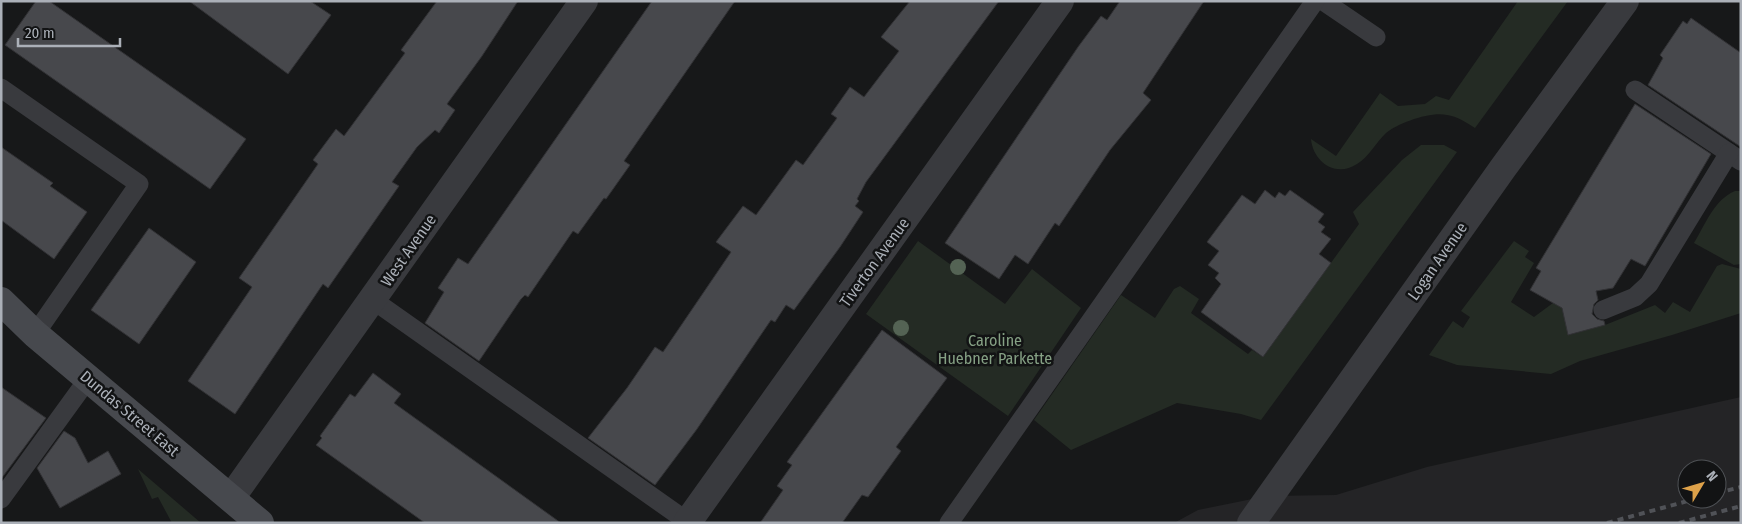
<svg xmlns="http://www.w3.org/2000/svg" width="1742" height="524" viewBox="0 0 1742 524" font-family="'Fira Sans Condensed',sans-serif">
<style>
.built{fill:#242426;fill-rule:evenodd}
.green{fill:#242b24}
.building{fill:#47484c;stroke:#323235}
.lines{fill:none;stroke-linecap:round;stroke-linejoin:round}
.lane{stroke:#393a3e;stroke-width:19}
.street{stroke:#393a3e;stroke-width:28}
.secondary{stroke:#47494e;stroke-width:28}
.rail{stroke:#505257;stroke-width:4;stroke-dasharray:6 5;stroke-linecap:butt}
.tree{fill:#546354}
.labels{text-anchor:middle;stroke-width:5;stroke-linejoin:round;paint-order:stroke}
.street-label{font-size:16px;fill:#abb0b8;stroke:#121314}
.park-label{font-size:16px;fill:#85a084;stroke:#121314}
</style>
<rect width="100%" height="100%" fill="#171819"/>
<path class="built" d="M1741 397V523H1174L1198 510 1267 496 1336 495 1427 467ZM1687 469H1717V499H1687Z"/>
<g class="green">
<path d="M1518 1H1568L1475 128C1467 123 1457 116 1447 115 1431 111 1398 123 1386 133 1376 142 1369 157 1357 164 1336 178 1313 162 1311 139L1336 156 1380 93 1398 106 1425 104 1436 96 1449 100Z"/>
<path d="M1421 145H1444L1457 152 1261 420 1241 414 1177 403 1071 450 1034 420 1121 295 1155 318 1174 289 1180 286 1199 299 1191 313 1248 354 1252 350 1263 357 1359 224 1353 212 1402 160Z"/>
<path d="M1735 191H1741V264L1734 265 1694 243C1706 223 1714 200 1735 191Z"/>
<path d="M918 241 1005 304 1032 269 1081 308 1008 416 866 314Z"/>
<path d="M1514 241 1529 251 1525 257 1534 263 1511 302 1534 317 1553 303 1561 305 1569 335 1605 325 1655 305 1665 313 1673 302 1690 312 1717 266 1722 264 1741 269V313L1672 335 1580 361 1551 374 1457 365 1429 355 1453 321 1463 328 1470 317 1461 311Z"/>
<path d="M138 469 201 523H172L158 497 152 499Z"/>
</g>
<g class="building">
<path d="M36 1H49L246 139 210 189 5 45Z"/>
<path d="M189 1H310L331 15 288 74Z"/>
<path d="M437 1H518L482 56 447 104 455 110 439 133 435 130 417 147 392 182 399 186 328 288 323 284 235 414 188 381 252 287 239 278 318 164 313 160 336 129 344 136 405 53 401 50Z"/>
<path d="M652 1H735L624 161 630 165 606 199 604 198 578 234 573 231 528 297 525 295 521 299 479 361 425 323 444 292 438 288 458 258 468 264Z"/>
<path d="M910 1H999L866 182 857 199 859 201 855 206 863 212 840 247 794 310 786 305 775 322 771 320 697 429 655 485 588 438 627 388 655 347 663 352 731 252 716 242 743 206 756 215 796 160 803 165 837 118 831 114 850 87 864 97 899 51 881 37Z"/>
<path d="M1120 1H1204L1143 93 1151 100 1110 150 1059 226 1055 223 1028 264 1015 255 999 279 945 243 1078 47 1101 16 1107 20Z"/>
<path d="M1691 18 1741 53V147L1648 85 1663 58 1660 55 1683 21 1687 24Z"/>
<path d="M1635 104 1711 154 1645 266 1631 259 1613 288 1596 291 1598 300 1594 304 1592 314 1597 319 1604 321 1605 325 1568 335 1562 308 1530 290 1541 271 1536 268Z"/>
<path d="M1 147 53 183 50 186 87 212 54 259 1 220Z"/>
<path d="M1265 190 1275 198 1279 192 1285 196 1290 190 1324 214 1318 222 1325 227 1321 232 1331 239 1319 254 1331 263 1263 357 1201 312 1221 284 1215 278 1219 273 1208 265 1219 251 1207 242 1242 195 1255 204Z"/>
<path d="M149 228 196 262 139 344 91 310Z"/>
<path d="M882 330 947 378 896 447 901 451 868 497 862 495 842 523H760L783 490 777 486 792 465 787 462Z"/>
<path d="M373 373 401 394 394 403 561 523H425L316 445 322 438 320 436 350 394 355 397Z"/>
<path d="M1 387 46 418 1 479Z"/>
<path d="M64 431 75 438 88 463 108 451 121 474 60 508 37 468Z"/>
</g>
<g class="lines">
<g class="lane">
<path d="M1323 1 1376 37"/>
<path d="M1 88 139 184 35 334"/>
<path d="M1635 90 1741 161"/>
<path d="M373 300 688 522"/>
<path d="M1603 310 1635 297 1649 284 1729 153"/>
<path d="M1 499 88 379"/>
<path d="M949 523 1315 1"/>
</g>
<g class="street">
<path d="M231 498 584 1"/>
<path d="M687 523 1060 1"/>
<path d="M1251 523 1503 168 1625 1"/>
</g>
<path class="secondary" d="M1 301 35 334 260 523"/>
<g class="rail">
<path d="M1717 493 1741 487"/>
<path d="M1607 523 1695 499"/>
<path d="M1679 523 1741 506"/>
</g>
</g>
<g class="tree">
<circle cx="958" cy="267" r="8"/>
<circle cx="901" cy="328" r="8"/>
</g>
<g class="labels">
<g class="street-label">
<text transform="translate(408 250) rotate(-55)" y="6">West Avenue</text>
<text transform="translate(1437 261) rotate(-55)" y="6">Logan Avenue</text>
<text transform="translate(874 262) rotate(-54)" y="6">Tiverton Avenue</text>
<text transform="translate(130 413) rotate(40)" y="6">Dundas Street East</text>
</g>
<g class="park-label">
<text x="995" y="346">Caroline<tspan x="995" dy="18">Huebner Parkette</tspan></text>
</g>
</g>
<rect width="1742" height="524" fill="none" stroke="#abb0b8" stroke-width="5"/>
<g transform="translate(1702 484) rotate(52)"><circle r="24" fill="#121314" stroke="#4f5256"/>
<path d="M0-4L9 19L0 12L-9 19Z" fill="#dea24a"/>
<text y="-8" font-size="14" font-weight="bold" text-anchor="middle" fill="#abb0b8">N</text>
</g>
<path d="M18 38v8h102v-8" fill="none" stroke="#abb0b8" stroke-width="2.5"/>
<text x="25" y="38" font-size="15" fill="#abb0b8" stroke="#121314" stroke-width="4" paint-order="stroke">20 m</text>
</svg>
